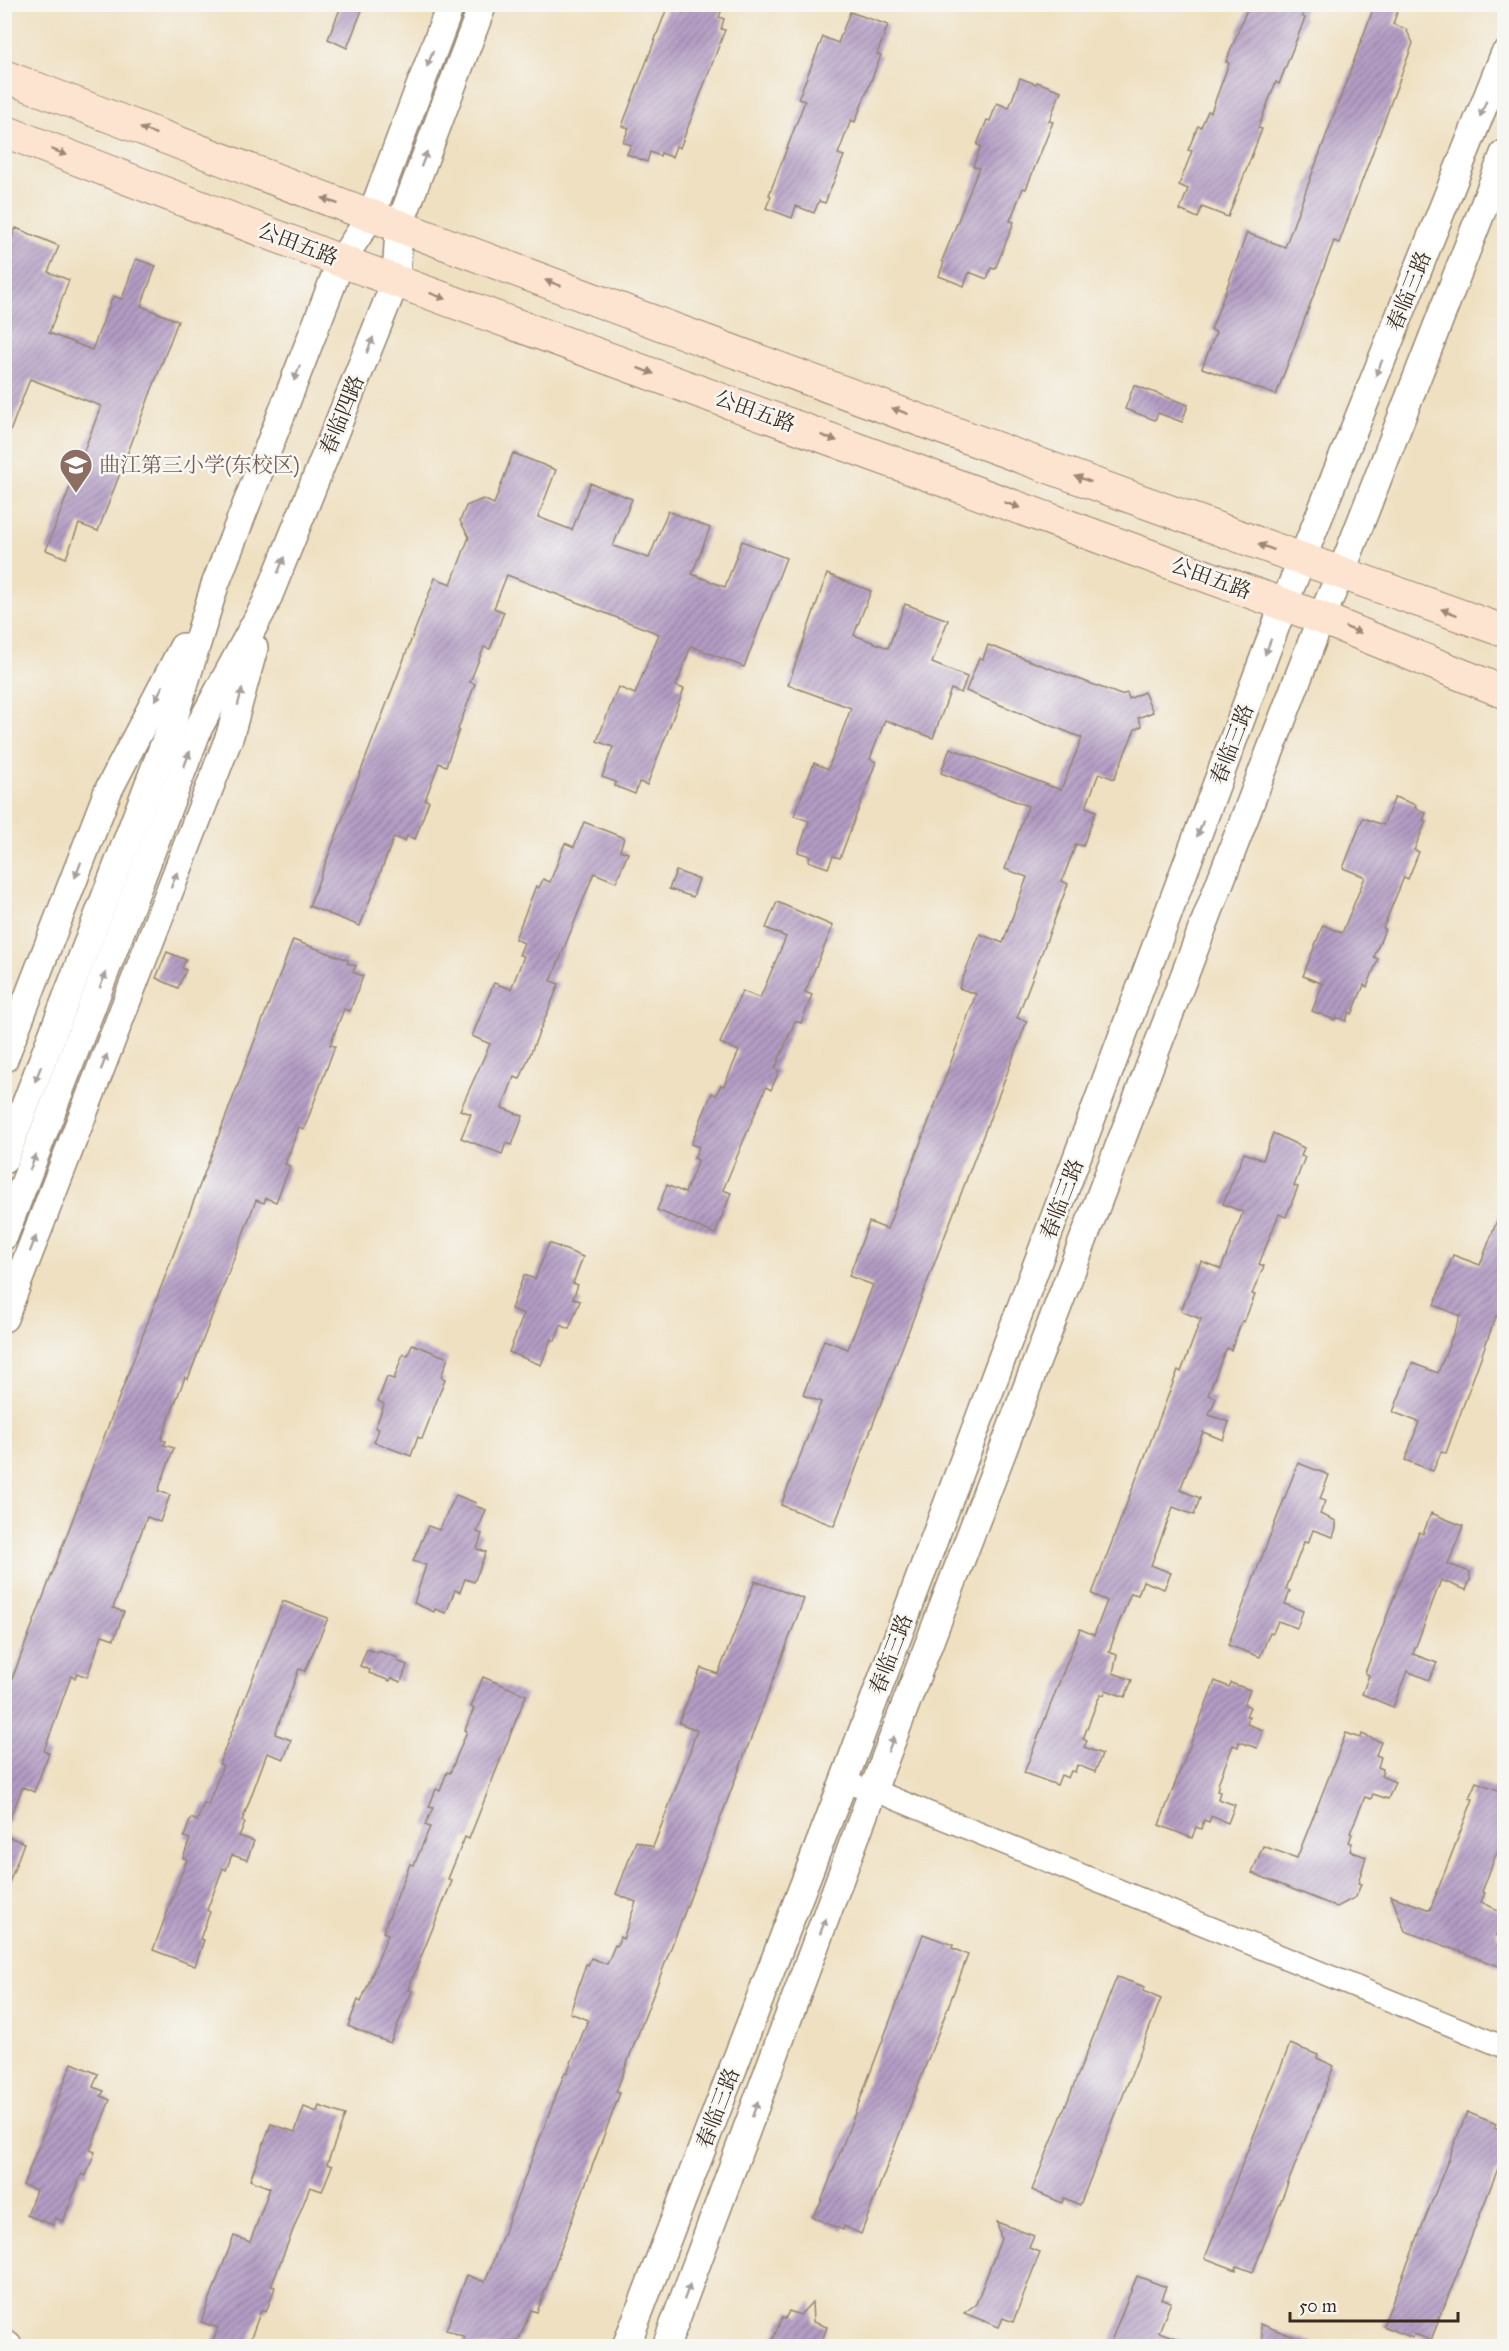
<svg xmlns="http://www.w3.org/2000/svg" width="1509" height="2351" viewBox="0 0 1509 2351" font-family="'IM FELL Great Primer','Noto Serif SC',serif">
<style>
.building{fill:url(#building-hatch)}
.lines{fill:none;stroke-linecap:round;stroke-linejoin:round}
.minor-casing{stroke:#958570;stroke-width:24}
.tertiary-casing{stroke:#958570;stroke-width:30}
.secondary-casing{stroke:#958570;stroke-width:34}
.minor{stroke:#fff;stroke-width:21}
.tertiary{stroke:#fff;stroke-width:27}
.secondary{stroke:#fde4d0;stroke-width:32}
.oneway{fill:#a79f9a}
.oneway2{fill:#9c8777}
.labels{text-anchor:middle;stroke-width:5;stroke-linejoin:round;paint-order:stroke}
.street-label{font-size:21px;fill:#3b2a1e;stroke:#f6f6f2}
.education-label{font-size:21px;fill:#785e54;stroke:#f6f6f2;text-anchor:start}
</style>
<defs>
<pattern id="building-hatch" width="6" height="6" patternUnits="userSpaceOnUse" patternTransform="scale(1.5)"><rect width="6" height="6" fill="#b39cc4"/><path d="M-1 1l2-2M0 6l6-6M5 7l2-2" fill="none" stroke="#937f9f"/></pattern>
</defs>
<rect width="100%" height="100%" fill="#f6f6f2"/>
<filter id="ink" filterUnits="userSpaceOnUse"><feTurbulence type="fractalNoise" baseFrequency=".0167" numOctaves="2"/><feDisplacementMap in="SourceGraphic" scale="12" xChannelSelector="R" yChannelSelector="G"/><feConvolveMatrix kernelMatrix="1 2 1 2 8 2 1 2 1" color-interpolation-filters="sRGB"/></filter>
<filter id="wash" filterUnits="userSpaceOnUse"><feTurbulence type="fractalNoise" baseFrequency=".008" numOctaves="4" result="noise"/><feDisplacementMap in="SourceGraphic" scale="24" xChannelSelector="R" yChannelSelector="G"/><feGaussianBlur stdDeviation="1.35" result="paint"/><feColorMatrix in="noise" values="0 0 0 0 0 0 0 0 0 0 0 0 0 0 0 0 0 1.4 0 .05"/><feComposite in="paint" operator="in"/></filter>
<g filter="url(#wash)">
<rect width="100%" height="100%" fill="#efe0c1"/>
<g id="blocks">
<g class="building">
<path d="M342 4H349L362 10 347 48 328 39Z"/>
<path d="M676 4H724L719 17 724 19 721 29 725 30 680 148 676 146 672 157 661 153 660 156 650 152 647 162 627 154 631 145 623 142 629 128 622 126 667 8 674 11Z"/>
<path d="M1249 4H1306L1302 16 1305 18 1279 84 1276 82 1258 128 1262 129 1228 217 1202 207 1198 218 1180 210 1188 189 1179 185 1192 151 1188 150 1198 126 1201 127 1208 111 1211 112 1229 63 1226 62Z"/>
<path d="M1375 4H1400L1393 24 1406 29 1413 43 1339 243 1334 241 1276 395 1202 368 1216 332 1211 330 1247 233 1285 247Z"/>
<path d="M850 12 888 25 877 54 881 55 855 122 851 120 838 154 844 156 825 203 819 201 814 213 796 206 792 218 766 208 771 196 769 195 805 101 798 99 823 37 838 43Z"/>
<path d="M1020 78 1036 84 1037 82 1061 91 1049 121 1053 122 1026 189 1023 188 1010 221 1014 222 995 269 991 268 987 279 969 272 964 286 939 276 944 262 942 261 979 168 973 166 981 146 977 145 987 120 990 121 997 103 1009 108Z"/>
<path d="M16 228 59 246 48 272 69 280 49 333 92 350 113 296 122 299 136 259 156 266 141 306 178 321 98 531 79 524 66 558 46 550 101 406 30 379 6 442H4V257Z"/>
<path d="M1134 385 1188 405 1182 422 1158 413 1155 420 1125 409Z"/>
<path d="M513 453 556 470 538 517 572 530 590 483 632 499 613 546 649 558 668 511 710 528 692 574 725 587 742 541 786 558 744 667 691 646 676 686 684 689 647 785 639 782 635 794 615 786 616 782 602 777 613 747 597 741 618 687 635 694 659 634 507 575 494 608 504 612 490 649 484 647 470 682 475 684 458 729 459 730 446 766 439 763 425 800 429 801 415 839 407 836 405 841 394 837 360 926 309 906 435 578 451 584 469 537 460 521 466 506 483 499 494 504Z"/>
<path d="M827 574 871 591 854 635 888 648 905 604 948 620 932 663 967 677 961 693 951 689 933 738 885 720 870 759 876 762 840 858 833 856 828 868 808 861 810 856 798 852 809 821 794 816 814 763 828 769 851 708 788 685Z"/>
<path d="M988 645 1121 695 1127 693 1129 699 1144 692 1153 712 1138 718 1142 726 1135 729 1114 779 1099 773 1086 807 1096 811 1083 846 1076 844 1062 881 1068 884 1017 1018 1027 1021 834 1526 781 1505 821 1402 803 1395 824 1340 848 1349 873 1285 849 1276 869 1222 887 1229 934 1108 976 994 959 988 980 934 1003 943 1027 877 1005 869 1028 806 941 773 950 748 1061 790 1082 738 966 691 979 658 983 659Z"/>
<path d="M1395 797 1416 805 1415 808 1426 813 1423 820 1426 821 1414 850 1419 852 1408 879 1404 877 1383 928 1385 929 1374 957 1378 959 1367 987 1364 985 1352 1014 1349 1012 1346 1021 1336 1017 1335 1020 1312 1011 1323 984 1303 976 1323 925 1342 933 1365 877 1343 868 1363 818 1383 825Z"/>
<path d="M584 822 624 838 620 850 628 853 616 882 594 873 551 981 559 984 520 1079 514 1077 502 1108 523 1116 512 1145 506 1143 502 1154 461 1138 471 1114 460 1110 490 1044 472 1036 494 983 511 989 524 956 519 955 524 943 515 939 536 886 539 888 543 879 550 882 565 843 574 847Z"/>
<path d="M676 871 699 879 693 897 669 889Z"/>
<path d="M777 902 833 926 805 992 812 995 801 1023 795 1021 775 1069 779 1071 771 1090 766 1087 723 1190 731 1193 715 1234 657 1210 667 1185 685 1193 698 1160 694 1158 699 1147 691 1144 712 1093 716 1095 721 1085 724 1086 739 1051 720 1043 742 991 760 998 786 937 766 928Z"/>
<path d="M293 940 348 960 347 963 356 966 353 972 363 976 350 1011 344 1009 330 1045 335 1046 304 1129 299 1127 285 1164 290 1166 276 1202 266 1198 264 1203 256 1200 188 1379 185 1377 161 1440 166 1441 164 1445 174 1448 158 1491 170 1495 160 1522 147 1517 113 1608 124 1612 114 1639 102 1635 87 1677 77 1673 75 1678 71 1676 44 1751 49 1753 34 1792 23 1787 4 1831V1700Z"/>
<path d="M167 952 186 960 182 968 186 970 178 988 156 978Z"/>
<path d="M1273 1133 1304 1148 1301 1156 1305 1157 1294 1186 1298 1187 1286 1217 1279 1214 1259 1264 1264 1266 1252 1294 1255 1295 1244 1322 1242 1321 1231 1350 1227 1348 1223 1356 1208 1395 1216 1398 1209 1415 1229 1422 1223 1440 1203 1432 1192 1459 1180 1490 1200 1498 1194 1515 1173 1507 1151 1565 1171 1573 1164 1589 1143 1581 1138 1595 1131 1593 1113 1638H1114L1109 1652 1117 1655 1113 1673 1132 1680 1125 1697 1106 1690 1104 1695 1101 1694 1097 1702 1083 1739 1087 1741 1084 1747 1102 1754 1095 1772 1077 1765 1075 1772 1071 1771 1068 1778 1061 1775 1057 1785 1024 1773 1080 1629 1094 1635 1107 1601 1092 1594 1178 1370 1181 1372 1201 1319 1181 1311 1201 1261 1221 1269 1243 1212 1223 1204 1244 1153 1263 1160Z"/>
<path d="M1503 1205 1504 1301 1498 1317 1496 1316 1446 1453 1441 1452 1433 1471 1405 1460 1419 1422 1393 1412 1412 1363 1438 1373 1460 1316 1434 1305 1453 1255 1480 1265Z"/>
<path d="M549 1243 583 1257 573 1283 578 1285 573 1298 580 1301 569 1329 561 1325 555 1341 551 1339 541 1365 509 1352 524 1314 511 1309 524 1275 535 1279Z"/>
<path d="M412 1344 448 1358 441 1377 445 1379 422 1439 418 1437 411 1456 374 1442 379 1429 375 1428 384 1404 378 1401 387 1377 394 1379 403 1354 408 1356Z"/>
<path d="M1298 1463 1329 1475 1320 1499 1325 1501 1320 1514 1336 1521V1528L1333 1537 1313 1530 1308 1543 1304 1542 1286 1589 1290 1591 1285 1604 1303 1611 1297 1628 1278 1621 1273 1633 1270 1632 1260 1657 1228 1645Z"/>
<path d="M456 1495 476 1503 475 1506 486 1510 477 1532 482 1534 477 1549 486 1552 474 1582 465 1579 460 1592 455 1590 446 1613 435 1609 434 1612 414 1603 426 1565 413 1561 428 1526 439 1530Z"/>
<path d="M1431 1513 1463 1526 1448 1564 1470 1572V1580L1466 1590 1441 1580 1413 1654 1437 1663 1429 1680 1407 1671 1393 1707 1362 1694 1369 1675 1365 1673 1419 1532 1423 1534Z"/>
<path d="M755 1581 804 1599 616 2092 620 2093 537 2312 531 2310 516 2346H461L465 2337 446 2330 467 2275 485 2282 565 2072 567 2073 588 2020 570 2013 586 1964 588 1965 591 1958 607 1964 615 1945 617 1946 620 1937 623 1939 636 1902 616 1894 636 1841 653 1847 690 1751 697 1730 679 1723 681 1717 701 1668 718 1674Z"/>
<path d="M283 1601 328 1618 305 1671 299 1669 275 1734 291 1740 284 1759 267 1753 242 1821 245 1823 239 1836 254 1841 247 1860 232 1855 226 1870 223 1868 207 1910 210 1912 200 1939 204 1940 195 1966 153 1950 187 1859 183 1858 190 1839 184 1837 191 1818 197 1821 204 1803 208 1805 223 1765 219 1764Z"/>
<path d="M367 1649 377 1653 378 1651 398 1658 397 1661 407 1665 401 1682 391 1678 390 1681 369 1673 370 1670 360 1666Z"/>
<path d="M483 1677 526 1695 469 1839 465 1837 448 1879 452 1881 412 1979 409 1990 412 1991 390 2043 348 2026 358 2000 361 2002 388 1934 383 1932 410 1864 414 1865 430 1827 425 1825 433 1808 429 1807 436 1789 440 1791 447 1772 450 1773 467 1731 465 1730 474 1708 471 1707Z"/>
<path d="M1215 1681 1229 1687 1231 1683 1250 1690 1244 1704 1250 1707 1246 1716 1249 1717 1247 1724 1263 1730 1257 1748 1239 1742 1238 1747 1233 1745 1219 1781 1217 1791 1220 1792 1218 1799 1235 1805 1228 1823 1211 1816 1209 1822 1204 1820 1201 1829 1196 1827 1192 1838 1159 1825Z"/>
<path d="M1346 1733 1361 1738 1362 1734 1381 1742 1376 1755 1381 1757 1378 1767 1383 1769 1381 1776 1395 1782 1388 1799 1373 1794 1371 1799 1365 1797 1350 1833 1352 1834 1349 1842 1352 1843 1350 1851 1366 1857 1358 1883 1361 1884 1356 1897 1337 1907 1252 1873 1263 1846 1297 1858Z"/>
<path d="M1476 1782 1504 1792V1850L1500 1848 1495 1857 1482 1892 1485 1893 1481 1902 1504 1913 1496 1935 1504 1938V1968L1405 1931 1391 1896 1430 1910 1473 1799 1469 1798Z"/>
<path d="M4 1835 24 1843 6 1891H4Z"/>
<path d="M923 1934 953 1945 952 1948 968 1955 861 2234 844 2226 843 2230 812 2217 820 2205Z"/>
<path d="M1117 1977 1145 1987 1143 1991 1161 1999 1080 2205 1064 2198 1062 2203 1032 2190Z"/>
<path d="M1290 2044 1318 2055 1317 2058 1334 2066 1253 2272 1237 2266 1236 2270 1205 2258Z"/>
<path d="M72 2063 98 2074 93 2087 104 2091 101 2096 110 2100 90 2150 95 2152 86 2176 82 2174 63 2221 55 2218 53 2225 27 2215 36 2190 23 2185Z"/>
<path d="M319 2106 345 2115 327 2164 332 2166 322 2191 310 2187 271 2286 275 2287 266 2312 261 2310 248 2346H211L218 2328 201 2322 234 2236 250 2242 270 2188 250 2180 271 2124 295 2132 304 2107 317 2112Z"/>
<path d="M1467 2112 1496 2124 1494 2128 1504 2131V2153L1431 2340 1414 2334 1413 2338 1383 2326Z"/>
<path d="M997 2222 1034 2236 1029 2248 1040 2252 1013 2322 1003 2318 999 2327 964 2313 976 2304 1001 2239Z"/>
<path d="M1137 2276 1166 2287 1161 2299 1171 2302 1159 2332 1192 2344 1191 2346H1109Z"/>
<path d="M812 2302 813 2322 827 2327 820 2346H770L782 2318 785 2319 789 2311 800 2315Z"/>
<path d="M1260 2324 1316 2345V2346H1264Z"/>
</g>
</g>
</g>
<g filter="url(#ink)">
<use href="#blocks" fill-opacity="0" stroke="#958570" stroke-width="1.5"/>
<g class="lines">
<g class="minor-casing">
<path id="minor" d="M843 1783 873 1790 1504 2047"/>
</g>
<g class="tertiary-casing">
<g id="tertiary">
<path d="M4 1059 108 791 183 647"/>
<path d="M4 1160 173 721 215 585 341 261 371 216 451 4"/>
<path d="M4 1236 199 727 265 605 396 280 399 227 483 4"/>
<path d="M4 1318 230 735 254 648"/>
<path d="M4 2343 8 2346"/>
<path d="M626 2346 843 1783 1284 604 1504 55"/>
<path d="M666 2346 873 1790 1321 618 1341 573 1504 154"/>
</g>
</g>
<g class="secondary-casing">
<g id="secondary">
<path d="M4 76C502 267 1002 453 1504 631"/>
<path d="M4 131 341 261 1321 618 1504 692"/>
</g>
</g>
<use href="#minor" class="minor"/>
<use href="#tertiary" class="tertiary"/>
<use href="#secondary" class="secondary"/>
</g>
<defs><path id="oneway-solid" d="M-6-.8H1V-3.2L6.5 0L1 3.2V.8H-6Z" transform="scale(1.5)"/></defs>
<g class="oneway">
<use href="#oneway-solid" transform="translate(430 59) rotate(111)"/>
<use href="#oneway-solid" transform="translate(1483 109) rotate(112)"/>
<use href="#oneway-solid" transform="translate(424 159) rotate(-69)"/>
<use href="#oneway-solid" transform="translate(370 345) rotate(-68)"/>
<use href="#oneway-solid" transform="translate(1379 368) rotate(112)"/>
<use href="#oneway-solid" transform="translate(297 373) rotate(111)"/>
<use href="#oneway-solid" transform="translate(281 565) rotate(-68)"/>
<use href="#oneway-solid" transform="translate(1268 647) rotate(111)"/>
<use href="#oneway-solid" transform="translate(159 693) rotate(117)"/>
<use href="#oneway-solid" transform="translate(240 697) rotate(-75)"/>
<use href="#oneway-solid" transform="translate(187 759) rotate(-69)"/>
<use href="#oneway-solid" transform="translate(1200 829) rotate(111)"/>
<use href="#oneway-solid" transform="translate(78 870) rotate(111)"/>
<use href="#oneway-solid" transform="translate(174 880) rotate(-69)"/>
<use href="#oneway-solid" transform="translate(103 980) rotate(-69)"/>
<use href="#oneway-solid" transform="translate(104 1062) rotate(-69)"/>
<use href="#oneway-solid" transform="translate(38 1074) rotate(111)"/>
<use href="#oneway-solid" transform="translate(33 1162) rotate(-69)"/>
<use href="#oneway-solid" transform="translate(33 1244) rotate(-69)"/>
<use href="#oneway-solid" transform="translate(891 1744) rotate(-69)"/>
<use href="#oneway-solid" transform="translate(823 1926) rotate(-70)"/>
<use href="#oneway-solid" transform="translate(755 2109) rotate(-70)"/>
<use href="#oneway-solid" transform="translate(687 2292) rotate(-70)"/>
</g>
<g class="oneway2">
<use href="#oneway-solid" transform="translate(148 131) rotate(-159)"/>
<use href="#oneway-solid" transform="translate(59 152) rotate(21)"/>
<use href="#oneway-solid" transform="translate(330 201) rotate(-159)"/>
<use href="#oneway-solid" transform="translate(553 283) rotate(-160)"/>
<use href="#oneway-solid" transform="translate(438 296) rotate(20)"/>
<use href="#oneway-solid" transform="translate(646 371) rotate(20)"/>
<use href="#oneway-solid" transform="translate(900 411) rotate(-160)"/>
<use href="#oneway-solid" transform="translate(829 438) rotate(20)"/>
<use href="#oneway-solid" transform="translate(1083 479) rotate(-160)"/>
<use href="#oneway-solid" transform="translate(1012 505) rotate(20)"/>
<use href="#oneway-solid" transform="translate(1266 547) rotate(-160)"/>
<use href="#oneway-solid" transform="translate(1449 612) rotate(-160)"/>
<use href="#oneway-solid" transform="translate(1353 630) rotate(22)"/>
</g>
</g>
<defs>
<g id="school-pin" transform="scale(1.725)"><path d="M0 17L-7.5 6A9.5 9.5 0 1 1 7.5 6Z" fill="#8d6e63" stroke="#f6f6f2"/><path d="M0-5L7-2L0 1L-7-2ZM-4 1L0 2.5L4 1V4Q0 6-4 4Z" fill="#fff"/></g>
</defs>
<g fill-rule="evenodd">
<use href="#school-pin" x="76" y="465"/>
</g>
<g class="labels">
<g class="street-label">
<text transform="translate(298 244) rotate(21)" y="7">公田五路</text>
<text transform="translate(1409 291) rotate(-68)" y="7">春临三路</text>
<text transform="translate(755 411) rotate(20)" y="7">公田五路</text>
<text transform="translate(342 415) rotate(-68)" y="7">春临四路</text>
<text transform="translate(1211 578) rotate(20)" y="7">公田五路</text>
<text transform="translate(1232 744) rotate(-69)" y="7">春临三路</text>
<text transform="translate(1062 1199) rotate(-69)" y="7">春临三路</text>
<text transform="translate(891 1654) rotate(-69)" y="7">春临三路</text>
<text transform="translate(718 2108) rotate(-69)" y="7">春临三路</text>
</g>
<g class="education-label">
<text x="99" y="472">曲江第三小学(东校区)</text>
</g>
</g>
<rect width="1509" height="2351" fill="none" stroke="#f6f6f2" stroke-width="24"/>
<path d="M1290 2312v9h168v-9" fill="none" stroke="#3b2a1e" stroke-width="3"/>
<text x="1299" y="2312" font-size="18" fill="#3b2a1e" stroke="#f6f6f2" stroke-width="4.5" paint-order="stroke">50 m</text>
</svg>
